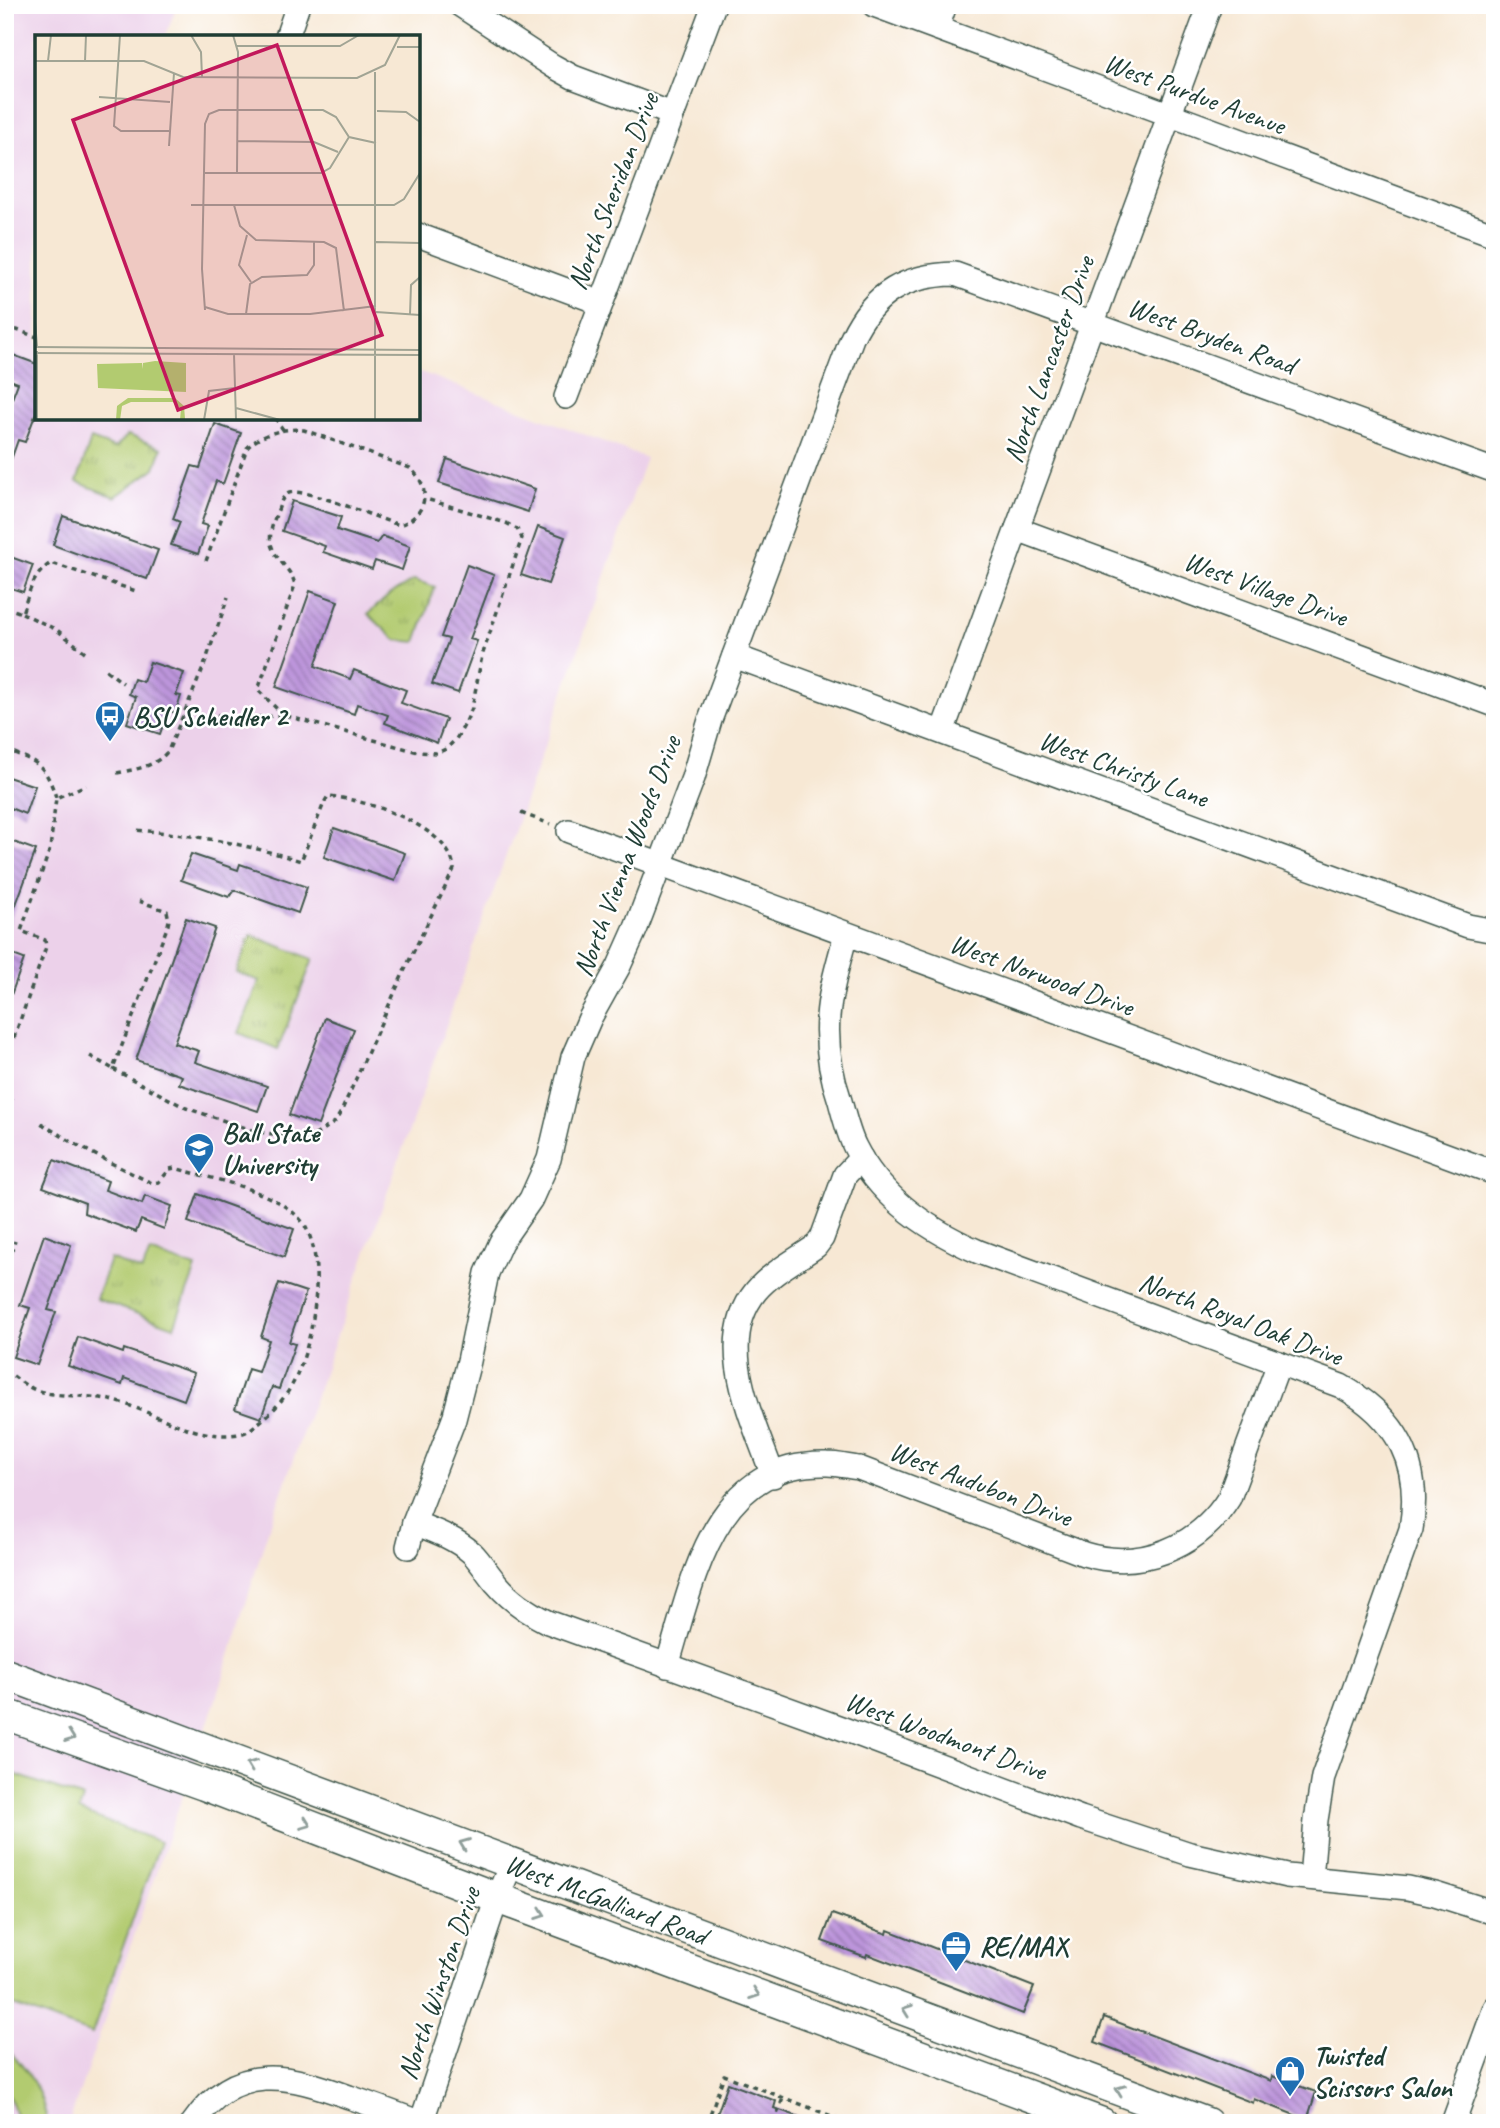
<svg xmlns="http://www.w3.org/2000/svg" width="1500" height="2128" viewBox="0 0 1500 2128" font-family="Caveat,sans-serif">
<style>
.built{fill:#ecd1ea}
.grass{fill:url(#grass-tufts);stroke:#688452;stroke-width:2}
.pitch{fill:#b2cb70;stroke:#688452;stroke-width:2}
.building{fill:url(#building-back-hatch)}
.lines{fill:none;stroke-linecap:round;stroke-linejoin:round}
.minor-casing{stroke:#3f574c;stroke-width:26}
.major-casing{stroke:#3f574c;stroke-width:33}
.path{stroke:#3f574c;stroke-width:3.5;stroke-dasharray:5 5;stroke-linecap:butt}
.minor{stroke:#fff;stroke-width:23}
.major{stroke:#fff;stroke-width:30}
.oneway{stroke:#8f9e9a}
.labels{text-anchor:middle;stroke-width:5;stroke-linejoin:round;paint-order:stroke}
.street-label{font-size:28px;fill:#1f3d34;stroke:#fff}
.poi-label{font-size:28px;font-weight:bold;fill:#1f3d34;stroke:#fff;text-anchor:start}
.inset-road{fill:none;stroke:#a1a494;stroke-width:2}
.view{fill:#c2185b;fill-opacity:0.15;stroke:#c2185b;stroke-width:3.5}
.inset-edge{fill:none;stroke:#1f3d34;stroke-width:3.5}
</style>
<defs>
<pattern id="grass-tufts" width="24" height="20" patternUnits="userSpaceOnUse" patternTransform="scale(1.75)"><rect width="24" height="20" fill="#b2cb70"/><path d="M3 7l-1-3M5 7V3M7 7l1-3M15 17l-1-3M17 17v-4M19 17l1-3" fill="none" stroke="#90a65d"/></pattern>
<pattern id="building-back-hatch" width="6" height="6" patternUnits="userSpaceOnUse" patternTransform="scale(1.75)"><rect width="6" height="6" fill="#bd95dc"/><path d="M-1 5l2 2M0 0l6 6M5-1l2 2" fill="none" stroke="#997bb3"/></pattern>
</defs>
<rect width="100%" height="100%" fill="#fff"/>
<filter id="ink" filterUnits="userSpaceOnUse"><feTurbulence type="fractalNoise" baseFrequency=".0143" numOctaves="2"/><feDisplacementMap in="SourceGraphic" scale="14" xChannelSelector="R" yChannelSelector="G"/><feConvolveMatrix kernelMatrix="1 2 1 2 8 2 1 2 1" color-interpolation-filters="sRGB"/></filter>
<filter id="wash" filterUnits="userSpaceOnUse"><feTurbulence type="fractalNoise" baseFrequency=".00686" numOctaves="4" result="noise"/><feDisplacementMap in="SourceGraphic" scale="28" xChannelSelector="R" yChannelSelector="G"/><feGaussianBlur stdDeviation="1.57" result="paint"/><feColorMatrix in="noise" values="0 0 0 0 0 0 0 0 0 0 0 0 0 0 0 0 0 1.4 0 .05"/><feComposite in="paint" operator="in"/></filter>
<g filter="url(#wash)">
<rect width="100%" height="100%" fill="#f7e8d4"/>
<path class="built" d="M5 5H177L165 37H37V418H418V371L646 458 266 1537 222 1682 69 2123H5Z"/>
<g class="grass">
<path d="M128 435 162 448 155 468 115 497 77 482 91 439 115 448Z"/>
<path d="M414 580 435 587 416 642 396 640 368 614 389 595Z"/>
<path d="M251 935 313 959 278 1049 239 1033 259 981 236 972Z"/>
<path d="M150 1252 196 1268 174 1327 96 1299 110 1259 142 1271Z"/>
</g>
<g class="pitch">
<path d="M5 1771 83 1798 79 1811 160 1842 92 2034 5 2002Z"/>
<path d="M5 2048C28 2068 43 2093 47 2123H18L13 2105 5 2089Z"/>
</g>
<g id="blocks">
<g class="building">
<path d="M5 352 37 364V410L25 442 18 440 7 471 5 417 18 383 5 378Z"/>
<path d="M215 424 241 433 223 484 216 481 201 524 208 526 198 554 171 545 180 522 173 519 192 466 200 468Z"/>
<path d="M447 459 535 489 528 512 439 483Z"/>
<path d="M292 501 341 517 337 530 377 543 382 536 410 546 402 570 375 561 372 569 323 552 325 546 282 531Z"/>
<path d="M63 516 158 550 147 579 53 545Z"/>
<path d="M538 527 565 537 548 584 521 575Z"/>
<path d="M5 555 33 565 23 592 5 586Z"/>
<path d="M467 565 494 575 470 639 477 641 458 693 432 684 449 639 441 637Z"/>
<path d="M310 591 338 601 315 666 350 679 354 670 406 690 401 703 446 719 437 743 385 723 388 715 357 704 354 714 276 687Z"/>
<path d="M150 662 184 673 176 695 181 696 175 713 168 710 160 734 127 723 136 697 129 694 134 679 143 682Z"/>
<path d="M5 776 35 786 25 814 5 806Z"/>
<path d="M334 828 405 853 395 881 324 857Z"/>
<path d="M8 840 36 850 7 929 5 848Z"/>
<path d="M191 854 238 870 240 864 307 887 298 913 234 890 229 897 181 880Z"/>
<path d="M186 918 215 928 174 1043 199 1051 195 1062 267 1086 258 1111 179 1084 182 1076 136 1060Z"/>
<path d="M5 952 24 959 7 1006H5Z"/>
<path d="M325 1018 354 1029 318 1125 289 1115Z"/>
<path d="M54 1160 108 1181 105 1190 142 1204 145 1196 172 1206 164 1229 141 1220 136 1232 84 1213 85 1203 43 1187Z"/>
<path d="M198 1194 294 1229 284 1257 188 1222Z"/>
<path d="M44 1235 71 1245 48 1310 56 1312 37 1365 13 1357 30 1308 20 1305Z"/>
<path d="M279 1283 306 1292 289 1342 295 1344 279 1389 272 1387 261 1418 235 1409 248 1369 258 1372 269 1340 261 1337Z"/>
<path d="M78 1337 123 1353 124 1349 194 1373 184 1400 124 1378 122 1385 68 1366Z"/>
<path d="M832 1914 887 1934 888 1930 1034 1987 1023 2014 867 1954 866 1957 822 1941Z"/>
<path d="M1104 2017 1271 2081 1272 2076 1316 2092 1307 2120 1254 2099 1253 2103 1095 2042Z"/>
<path d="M728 2083 776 2101 774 2108 811 2121 810 2123H714Z"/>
</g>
</g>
</g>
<g filter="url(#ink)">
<use href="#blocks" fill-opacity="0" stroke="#3f574c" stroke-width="2"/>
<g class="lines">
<g class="minor-casing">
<g id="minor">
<path d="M460 5 553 66 573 77 672 114"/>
<path d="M874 5 1495 235"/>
<path d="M937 28 945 5"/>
<path d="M287 37 298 5"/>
<path d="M418 235 601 303"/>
<path d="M566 397 714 5"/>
<path d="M1017 529 1495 705"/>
<path d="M734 656 1468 926 1495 931"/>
<path d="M942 732 1210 5"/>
<path d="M569 831 1495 1173"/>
<path d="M846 934C839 961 830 989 828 1017 826 1045 831 1075 840 1101 844 1116 848 1133 855 1147 880 1197 928 1230 979 1252L1341 1386C1398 1418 1422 1464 1411 1529L1323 1777 1316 1820 1311 1878"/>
<path d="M773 1476C754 1421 713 1344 756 1291 771 1273 796 1260 816 1246L822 1238 845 1175 861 1158"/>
<path d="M414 1523C435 1531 455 1538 472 1553 481 1562 488 1574 496 1583 511 1601 528 1612 548 1622L841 1728 1081 1818 1190 1854 1287 1876 1408 1888 1435 1894 1495 1913"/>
<path d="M408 1547 414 1523 454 1419 469 1361 487 1273 501 1242 531 1199 549 1159 573 1057 590 1018 619 966 636 928 693 778 710 720 852 338C873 293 906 275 955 274L1495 471"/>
<path d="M667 1666C693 1582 712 1461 827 1464 838 1464 849 1467 859 1468L1084 1554C1140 1571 1198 1548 1229 1498L1279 1363"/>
<path d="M193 2123C236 2060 289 2075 349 2097 373 2105 397 2114 421 2123L497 1898 512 1862"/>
<path d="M1453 2123 1495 2008"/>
</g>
</g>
<g class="major-casing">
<g id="major">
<path id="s1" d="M5 1674 1207 2123"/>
<path d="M5 1714 204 1785 497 1898 1102 2123"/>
</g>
</g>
<g class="path">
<path d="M5 329 17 330 37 337"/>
<path d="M275 418 284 431"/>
<path d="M206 561 247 448C260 434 286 427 304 430L410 468C432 487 428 515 400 525 379 520 301 484 287 494 281 498 280 506 277 512 273 523 269 532 271 544 275 560 292 569 295 585L258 690 283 715"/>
<path d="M5 607 22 613C29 593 33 574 51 563L139 592"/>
<path d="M22 613 57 630 85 652"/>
<path d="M106 670 123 683"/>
<path d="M217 715 242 719 283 715 418 752 437 753 446 749 456 739 465 724 472 708 482 656 522 538 517 529 506 523 426 499"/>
<path d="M5 749C38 763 44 762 56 797"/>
<path d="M117 773C136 769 155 767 168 751L204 666 228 597"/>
<path d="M521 813 550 824"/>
<path d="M5 1055 9 1052 46 947 45 940 21 931 50 849 56 798 86 785"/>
<path d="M90 1056 113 1069 168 925 169 920 167 911 139 901"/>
<path d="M113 1069 186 1108 258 1132 281 1135 289 1142 298 1143 308 1140 335 1122 341 1112 407 965 454 869C451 826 364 799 328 796L324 803 301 861C246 844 191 834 134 830"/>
<path d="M5 1093 12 1101"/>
<path d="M5 1272 15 1241"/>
<path d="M5 1370C15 1377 25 1386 36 1390 59 1398 87 1394 110 1400 153 1409 197 1444 243 1433 250 1431 255 1425 261 1421 273 1411 284 1399 292 1385 313 1349 331 1249 298 1217 270 1189 212 1179 175 1168L170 1169 159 1182 152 1183C114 1165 76 1146 41 1123"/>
<path d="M707 2123 724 2075 850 2123"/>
<path d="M774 2123 783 2098"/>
</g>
<use href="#minor" class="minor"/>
<use href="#major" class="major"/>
</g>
<defs><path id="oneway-chevron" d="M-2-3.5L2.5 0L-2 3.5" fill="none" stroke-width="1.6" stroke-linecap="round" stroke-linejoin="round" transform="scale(1.75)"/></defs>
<g class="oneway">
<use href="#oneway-chevron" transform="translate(70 1737) rotate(20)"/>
<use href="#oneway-chevron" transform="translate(251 1765) rotate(-159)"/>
<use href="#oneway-chevron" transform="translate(306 1824) rotate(21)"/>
<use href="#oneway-chevron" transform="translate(464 1844) rotate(-159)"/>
<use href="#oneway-chevron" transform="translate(541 1914) rotate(20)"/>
<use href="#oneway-chevron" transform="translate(755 1994) rotate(20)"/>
<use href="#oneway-chevron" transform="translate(907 2010) rotate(-160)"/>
<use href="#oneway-chevron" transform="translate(1120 2090) rotate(-159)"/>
</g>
</g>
<defs>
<g id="bus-pin" transform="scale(1.575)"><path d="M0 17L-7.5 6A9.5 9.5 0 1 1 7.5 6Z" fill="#1f6fb2" stroke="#fff"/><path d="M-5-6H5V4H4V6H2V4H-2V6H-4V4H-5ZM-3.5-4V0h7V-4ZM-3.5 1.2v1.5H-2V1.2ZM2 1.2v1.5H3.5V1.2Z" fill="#fff"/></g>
<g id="university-pin" transform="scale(1.575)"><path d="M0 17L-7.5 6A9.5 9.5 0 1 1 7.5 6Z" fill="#1f6fb2" stroke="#fff"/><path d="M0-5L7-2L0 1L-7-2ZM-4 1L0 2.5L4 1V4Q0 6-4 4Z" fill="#fff"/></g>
<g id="office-pin" transform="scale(1.575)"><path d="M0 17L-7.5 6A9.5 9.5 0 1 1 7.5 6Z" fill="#1f6fb2" stroke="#fff"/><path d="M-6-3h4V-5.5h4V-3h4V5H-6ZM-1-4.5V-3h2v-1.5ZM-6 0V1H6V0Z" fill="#fff"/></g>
<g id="shop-pin" transform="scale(1.575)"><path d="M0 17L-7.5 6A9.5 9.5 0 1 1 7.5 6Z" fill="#1f6fb2" stroke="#fff"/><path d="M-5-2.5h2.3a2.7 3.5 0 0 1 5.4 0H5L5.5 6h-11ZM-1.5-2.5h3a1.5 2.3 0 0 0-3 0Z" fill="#fff"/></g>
</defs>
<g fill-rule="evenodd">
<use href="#bus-pin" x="110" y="716"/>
<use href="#university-pin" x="199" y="1148"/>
<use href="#office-pin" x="956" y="1946"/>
<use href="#shop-pin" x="1290" y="2071"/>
</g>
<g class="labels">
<g class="street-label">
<text transform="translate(1195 93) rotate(20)" y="10">West Purdue Avenue</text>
<text transform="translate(612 191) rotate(-69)" y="10">North Sheridan Drive</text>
<text transform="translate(1212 335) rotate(20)" y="10">West Bryden Road</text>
<text transform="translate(1048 359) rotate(-70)" y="10">North Lancaster Drive</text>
<text transform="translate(1266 588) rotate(20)" y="10">West Village Drive</text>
<text transform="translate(1124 768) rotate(20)" y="10">West Christy Lane</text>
<text transform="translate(626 856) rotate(-69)" y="10">North Vienna Woods Drive</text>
<text transform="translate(1042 974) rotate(20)" y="10">West Norwood Drive</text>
<text transform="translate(1241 1318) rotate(21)" y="10">North Royal Oak Drive</text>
<text transform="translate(981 1483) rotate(21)" y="10">West Audubon Drive</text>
<text transform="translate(946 1735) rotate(20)" y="10">West Woodmont Drive</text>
<text dy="10" stroke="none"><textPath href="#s1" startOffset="642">West McGalliard Road</textPath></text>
<text transform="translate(438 1983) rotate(-71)" y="10">North Winston Drive</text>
</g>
<g class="poi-label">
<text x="133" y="726">BSU Scheidler 2</text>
<text x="222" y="1142">Ball State<tspan x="222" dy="32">University</tspan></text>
<text x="979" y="1956">RE/MAX</text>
<text x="1313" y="2065">Twisted<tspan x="1313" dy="32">Scissors Salon</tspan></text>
</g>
</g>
<g transform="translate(35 35)">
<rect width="385" height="385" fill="#f7e8d4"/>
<path d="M120 326 151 328V357L63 353 62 329 107 328V334L108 328ZM93 363H140L149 371 150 384 145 385 146 374 138 367H96L87 371 85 385H81L82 371Z" fill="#b2cb70"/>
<path class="inset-road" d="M85 0 79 91 86 96H134M156 0 166 17 167 42M198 0 203 17 202 138M201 11H305L324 0M362 12H385M1 26H109L148 42 322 43 350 30 365 0M13 26 16 0M50 26 51 0M64 62 135 67M342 76 371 77 385 87M202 106 279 107 303 117M134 111 139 38M170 138H286L295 133 314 102M156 170H359L369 164 385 138M199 170 205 191 221 205 289 207 301 213 309 276M212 200 204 230 216 247M341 207 385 208M170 272 193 279H275L341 271M170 275 167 234 170 89 174 79 184 75H288L301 82 314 102 341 108M341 277 385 280M211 279 215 249 227 242 272 240 279 230V207M375 279 376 250 385 242M0 286 2 311M0 312 385 315M2 316V385M0 318 385 320M199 319 201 385M201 373 245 385M169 385 174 356 200 353M340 385V37"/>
<path class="view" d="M242 10 347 300 143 375 38 85Z"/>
<rect width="385" height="385" class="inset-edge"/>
</g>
<rect width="1500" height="2128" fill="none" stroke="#fff" stroke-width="28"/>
</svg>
